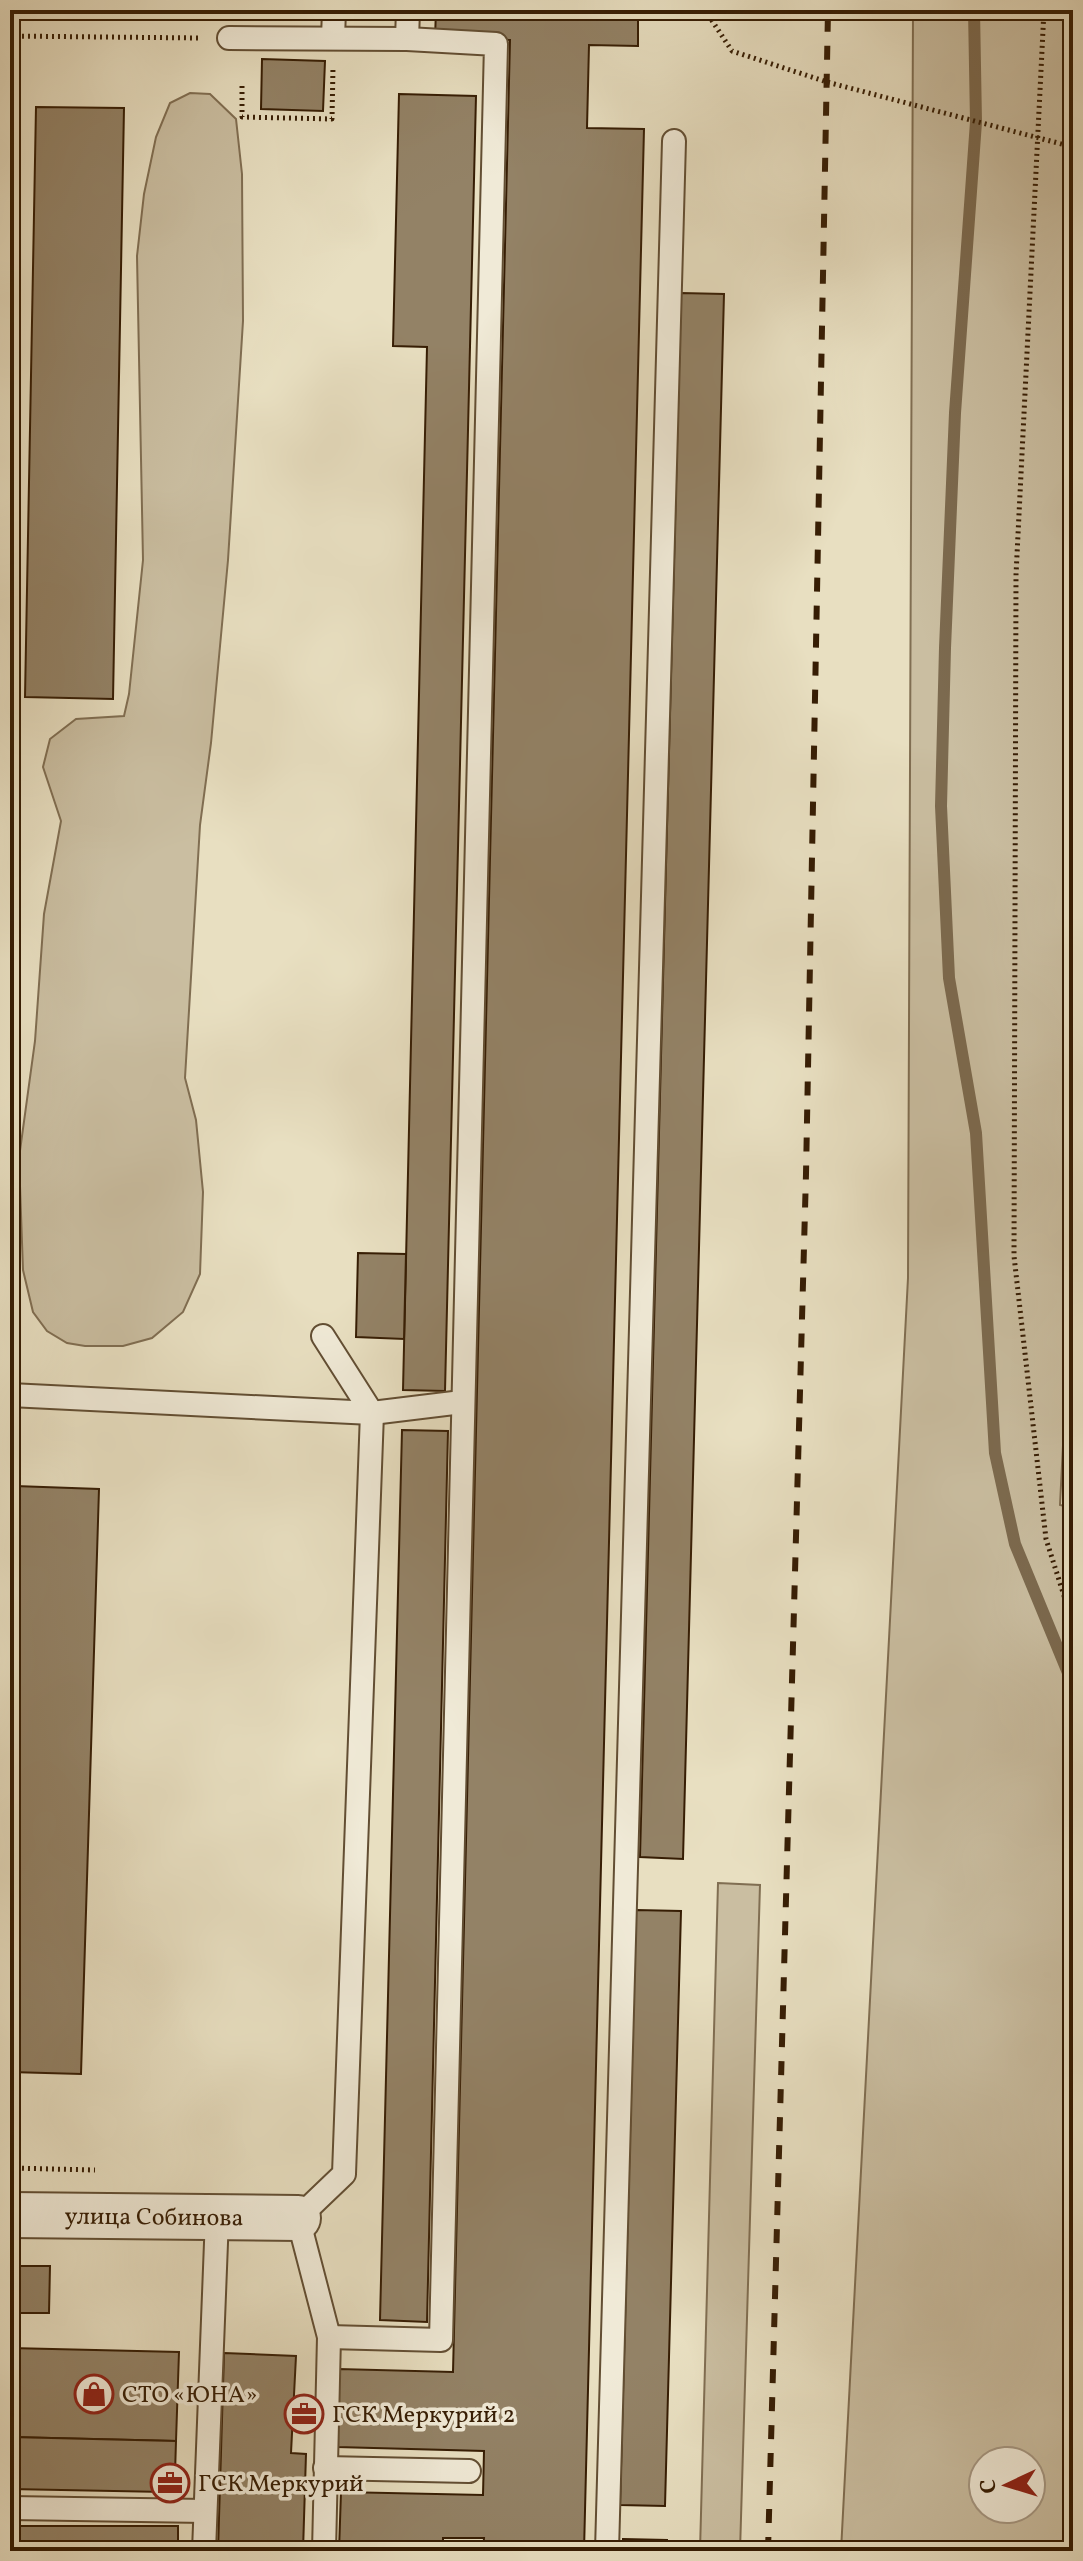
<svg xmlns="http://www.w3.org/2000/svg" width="1083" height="2561" viewBox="0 0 1083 2561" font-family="Vollkorn,serif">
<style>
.green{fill:#cabea1;stroke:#806e52;stroke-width:2;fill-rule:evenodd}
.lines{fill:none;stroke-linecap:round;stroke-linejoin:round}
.stream{stroke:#7c6a4f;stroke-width:12}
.building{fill:#938266;stroke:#361d04;stroke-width:2}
.lane-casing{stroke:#624e33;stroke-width:26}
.street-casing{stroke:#624e33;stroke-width:48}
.path{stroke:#361d04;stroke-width:5;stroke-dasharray:2 4;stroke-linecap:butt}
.lane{stroke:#f0ead7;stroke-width:22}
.street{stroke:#f0ead7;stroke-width:44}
.rail{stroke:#361d04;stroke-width:6;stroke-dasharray:14 14;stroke-linecap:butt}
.labels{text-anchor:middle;stroke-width:7;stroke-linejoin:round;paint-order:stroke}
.street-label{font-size:24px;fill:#361d04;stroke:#f0ead7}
.poi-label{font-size:24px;fill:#361d04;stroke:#f0ead7;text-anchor:start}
</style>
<rect width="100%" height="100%" fill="#e8dfc1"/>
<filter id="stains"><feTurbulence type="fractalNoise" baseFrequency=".0025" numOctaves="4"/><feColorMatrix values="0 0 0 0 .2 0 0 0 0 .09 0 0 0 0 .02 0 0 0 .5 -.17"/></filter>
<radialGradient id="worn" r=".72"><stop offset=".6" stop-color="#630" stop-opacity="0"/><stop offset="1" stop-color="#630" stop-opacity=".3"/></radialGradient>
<g class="green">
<path d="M913 10H1073V1249L1060 1505 1073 1508V2551H841L908 1278ZM983 2461H1031V2509H983Z"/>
<path d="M190 93 210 94 236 119 242 174 243 321 228 560 211 743 200 825 185 1078 196 1120 203 1192 200 1274 183 1312 152 1338 123 1346H85L67 1343 47 1331 33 1312 23 1270 19 1158 35 1041 44 914 61 821 43 767 50 739 76 719 124 716 129 694 143 560 137 256 144 194 156 137 170 103Z"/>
<path d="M718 1883 760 1885 740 2551H700Z"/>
</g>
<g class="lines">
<path class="stream" d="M974 10 976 122 955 413 945 648 941 806 949 978 976 1133 995 1453 1015 1544 1073 1685"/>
</g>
<g class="building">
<path d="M436 10H638V46L589 45 587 128 644 129 584 2551H483L484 2538H443V2551H339L341 2492 483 2495 484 2451 337 2447 339 2369 453 2372 510 40 435 38Z"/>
<path d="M262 59 325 61 323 111 261 109Z"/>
<path d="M399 94 476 96 445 1391 403 1390 427 347 393 346Z"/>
<path d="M36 107 124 108 113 699 25 697Z"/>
<path d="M681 293 724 294 683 1859 640 1857Z"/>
<path d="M358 1253 406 1254 404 1339 356 1337Z"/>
<path d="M402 1430 448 1431 427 2322 380 2320Z"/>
<path d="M15 1486 99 1489 81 2074 10 2072V1632Z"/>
<path d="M636 1910 681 1911 665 2506 620 2505Z"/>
<path d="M10 2266H50L49 2313H10Z"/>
<path d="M10 2348 179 2352 176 2441 10 2437Z"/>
<path d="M224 2353 296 2356 291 2453 306 2454 303 2551H218Z"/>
<rect x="299" y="2408" width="11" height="12"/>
<path d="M10 2437 176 2441 175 2474H165V2492L10 2489Z"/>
<rect x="165" y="2474" width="10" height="18"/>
<path d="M16 2526H178V2551H15Z"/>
<path d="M623 2539 667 2540V2551H623Z"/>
</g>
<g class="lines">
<g class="lane-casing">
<g id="lane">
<path d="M229 38 407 39 496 44 441 2340 329 2337"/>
<path d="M333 38 334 10"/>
<path d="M407 39 408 10"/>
<path d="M323 1336 372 1413 344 2174 298 2218 329 2337 324 2551"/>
<path d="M10 1395 372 1413 462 1402"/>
<path d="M325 2468 469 2471"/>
<path d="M10 2508 205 2511"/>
<path d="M204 2551 217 2217"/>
<path d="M607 2551 674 141"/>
</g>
</g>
<g class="street-casing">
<g id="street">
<path id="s1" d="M10 2215 298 2218"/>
</g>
</g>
<g class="path">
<path d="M705 10 732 51 827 82 1073 147"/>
<path d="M1044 10 1016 575 1014 1256 1046 1539 1073 1624"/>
<path d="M10 36 201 38"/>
<path d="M242 86V117L332 119 333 67"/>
<path d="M10 2168 95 2170"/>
</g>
<use href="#lane" class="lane"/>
<use href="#street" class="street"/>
<path class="rail" d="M768 2551 806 1174 828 10"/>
</g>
<defs>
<g id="shop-ring" transform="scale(2)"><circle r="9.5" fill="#f0ead7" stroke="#8f2418" stroke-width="1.5"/><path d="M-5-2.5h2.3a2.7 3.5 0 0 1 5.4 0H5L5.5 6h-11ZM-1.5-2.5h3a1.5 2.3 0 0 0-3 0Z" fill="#8f2418"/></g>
<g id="office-ring" transform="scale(2)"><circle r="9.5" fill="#f0ead7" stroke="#8f2418" stroke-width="1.5"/><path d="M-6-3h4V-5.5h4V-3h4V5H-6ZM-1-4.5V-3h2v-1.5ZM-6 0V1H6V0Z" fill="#8f2418"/></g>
</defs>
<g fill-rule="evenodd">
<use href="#shop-ring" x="94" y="2394"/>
<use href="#office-ring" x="304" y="2414"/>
<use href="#office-ring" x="170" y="2483"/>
</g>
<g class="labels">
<g class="street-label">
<text dy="8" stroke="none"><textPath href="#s1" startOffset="144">улица Собинова</textPath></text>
</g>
<g class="poi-label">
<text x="122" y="2402">СТО «ЮНА»</text>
<text x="332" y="2422">ГСК Меркурий 2</text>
<text x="198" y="2491">ГСК Меркурий</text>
</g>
</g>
<rect width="1083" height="2561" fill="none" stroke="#e8dfc1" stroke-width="40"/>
<rect x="12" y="12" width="1059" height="2537" fill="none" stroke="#361d04" stroke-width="4"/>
<rect x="20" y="20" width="1043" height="2521" fill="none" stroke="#361d04" stroke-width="2"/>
<g transform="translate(1007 2485) rotate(266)"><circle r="38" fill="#f0ead7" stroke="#a69883" stroke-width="2"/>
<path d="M0-6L14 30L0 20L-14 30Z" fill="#8f2418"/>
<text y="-12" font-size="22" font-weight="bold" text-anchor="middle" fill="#361d04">С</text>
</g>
<rect width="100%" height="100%" filter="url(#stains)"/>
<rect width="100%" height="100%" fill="url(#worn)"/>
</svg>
